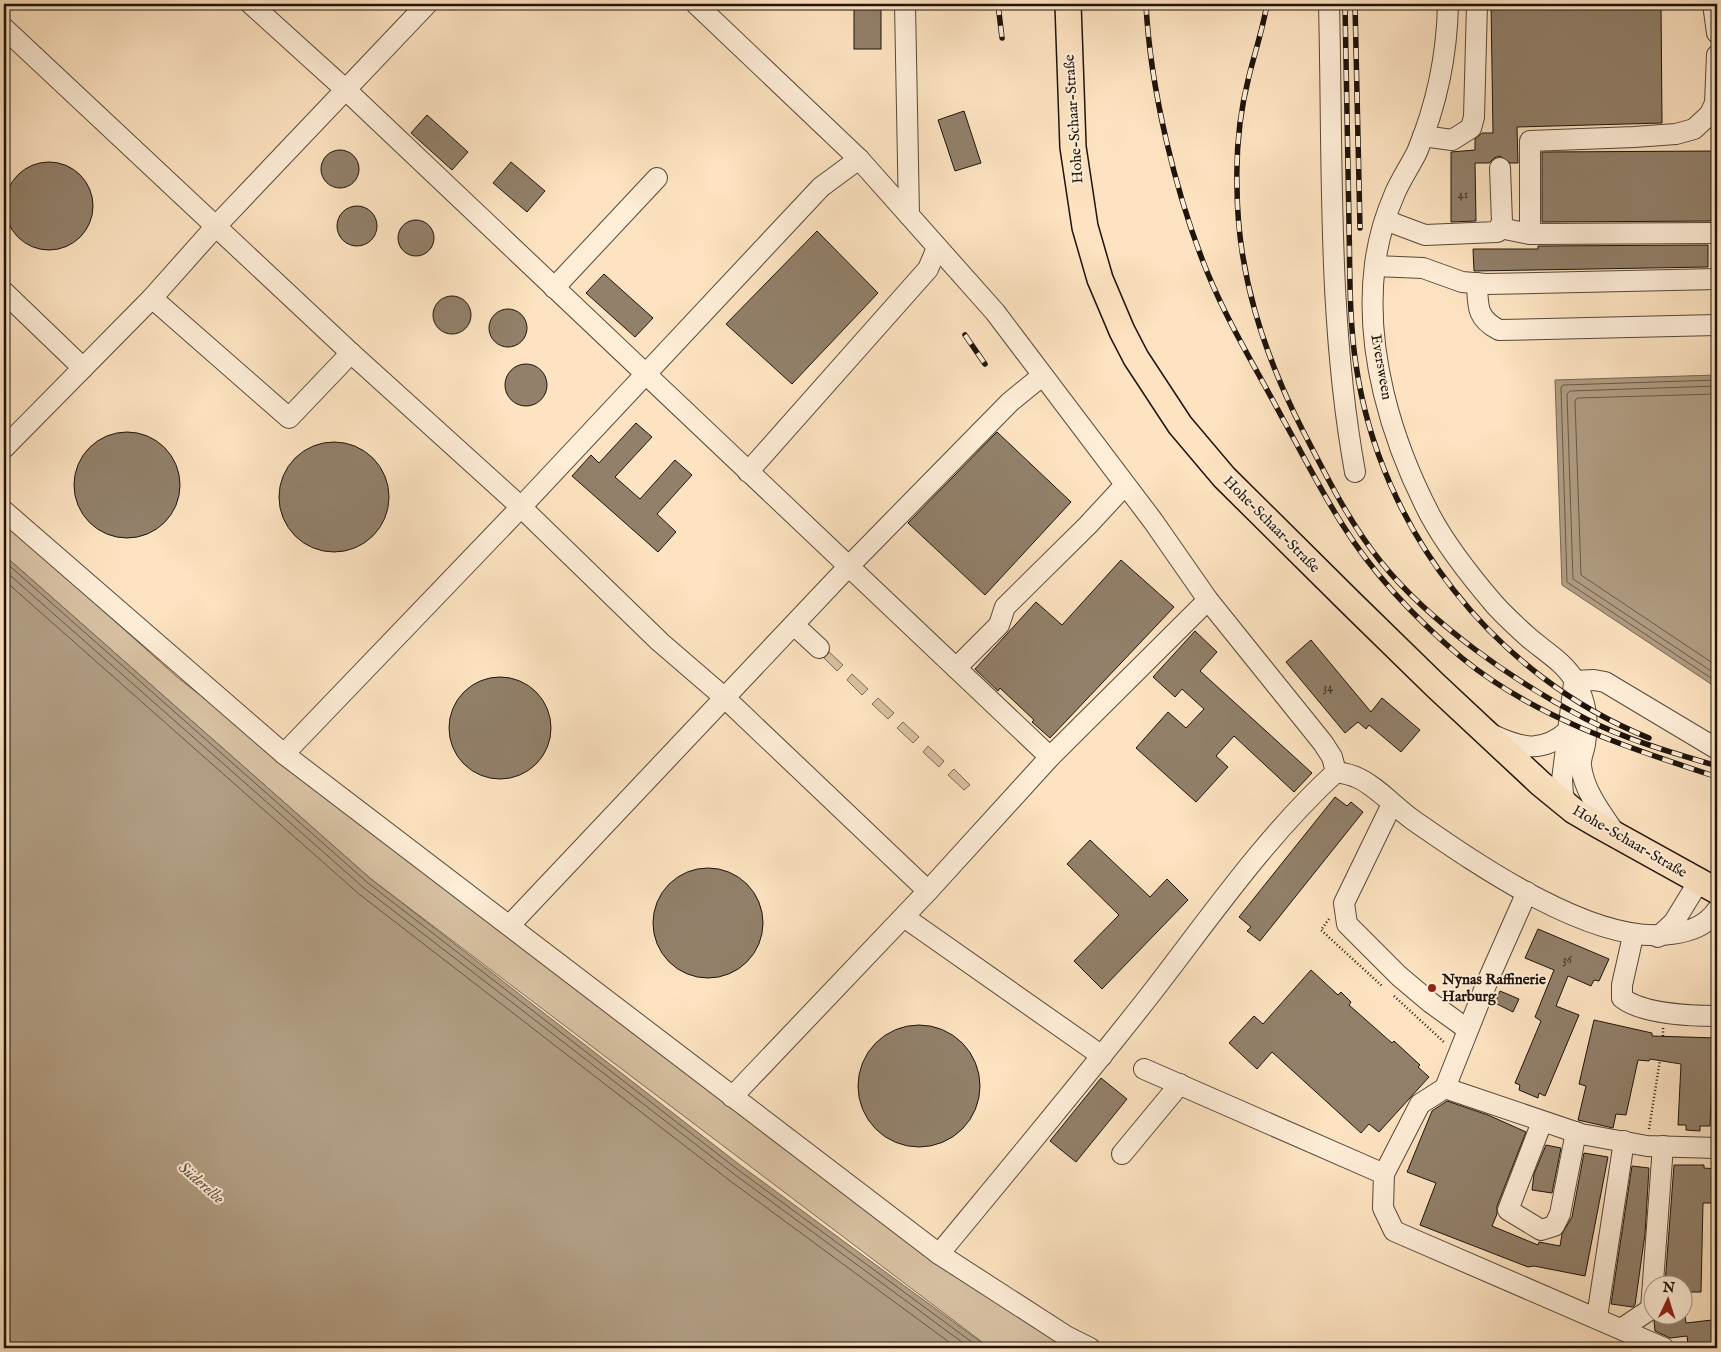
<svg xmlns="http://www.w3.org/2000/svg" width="1721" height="1352" viewBox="0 0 1721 1352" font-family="'IM FELL English',serif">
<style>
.green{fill:#d7c0a2;stroke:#7a6a56}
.water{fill:#b19d83;stroke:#766653}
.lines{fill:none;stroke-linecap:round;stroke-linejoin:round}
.shore{stroke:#685847;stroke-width:1}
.building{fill:#92806a;stroke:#1e140b}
.minor-casing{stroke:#564838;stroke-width:22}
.major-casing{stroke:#1e140b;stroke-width:28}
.path{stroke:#1e140b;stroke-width:2.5;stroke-dasharray:1 2.5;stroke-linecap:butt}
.minor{stroke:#feedd7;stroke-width:20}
.major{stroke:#fde3c1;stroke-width:25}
.rail-casing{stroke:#1e140b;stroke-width:5.5}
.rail{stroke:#feedd7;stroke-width:4;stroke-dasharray:11;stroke-linecap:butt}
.poi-dot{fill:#8f2418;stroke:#feedd7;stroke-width:2}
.labels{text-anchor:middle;stroke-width:4;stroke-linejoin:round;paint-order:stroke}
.number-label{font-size:12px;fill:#3b2f23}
.street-label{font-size:15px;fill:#1e140b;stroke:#feedd7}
.poi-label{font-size:15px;font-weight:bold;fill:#1e140b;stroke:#feedd7;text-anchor:start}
.water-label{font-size:16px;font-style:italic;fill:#605241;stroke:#feedd7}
</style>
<rect width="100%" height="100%" fill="#fde3c1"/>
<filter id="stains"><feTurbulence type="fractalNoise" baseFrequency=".004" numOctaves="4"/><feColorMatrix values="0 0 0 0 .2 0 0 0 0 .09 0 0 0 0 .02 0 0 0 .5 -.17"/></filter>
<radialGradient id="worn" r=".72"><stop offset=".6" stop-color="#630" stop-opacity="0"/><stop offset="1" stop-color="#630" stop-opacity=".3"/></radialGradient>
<g class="green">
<path d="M4 522 177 677 271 751 1083 1348H990L371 879 4 555Z"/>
<path d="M827 650 843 665 837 671 822 656Z"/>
<path d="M852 674 868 689 862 695 847 680Z"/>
<path d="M878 698 894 713 888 719 872 704Z"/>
<path d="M903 722 919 737 913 743 897 728Z"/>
<path d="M928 746 944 761 939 767 923 752Z"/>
<path d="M954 769 970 785 964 790 948 775Z"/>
</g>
<g class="water">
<path d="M1717 375V688L1562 585 1555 380Z"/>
<path d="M4 555 371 879 740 1165 989 1348H4Z"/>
</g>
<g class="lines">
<g class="shore">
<path d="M1717 380 1563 385 1561 388 1567 582 1717 682"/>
<path d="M1717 386 1570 391 1567 394 1573 579 1717 675"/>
<path d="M1717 394 1577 398 1575 401 1581 575 1717 666"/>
<path d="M4 561 368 883 737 1169 980 1348"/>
<path d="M4 570 364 888 734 1174 970 1348"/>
<path d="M4 580 359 894 729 1180 957 1348"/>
</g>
</g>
<g class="building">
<rect x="854" y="4" width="27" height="45"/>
<path d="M1491 4H1661L1662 123 1517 127 1518 163H1510L1500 156 1494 158 1489 163H1475L1476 221 1451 222V152L1475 150V139L1482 133H1493Z"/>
<path d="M964 111 981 163 955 171 938 120Z"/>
<path d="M427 115 468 152 452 170 411 133Z"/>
<circle cx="340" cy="169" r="19"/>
<path d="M1717 151V221L1542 222V152Z"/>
<path d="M511 162 545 191 527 212 493 183Z"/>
<circle cx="49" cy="206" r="44"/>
<circle cx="357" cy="226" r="20"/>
<circle cx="416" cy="238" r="18"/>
<path d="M817 231 878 293 792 384 726 324Z"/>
<path d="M1708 245V267L1474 271 1473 249H1538V246Z"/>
<path d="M604 274 653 318 635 337 586 293Z"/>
<circle cx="452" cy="315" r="19"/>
<circle cx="508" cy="328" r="19"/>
<circle cx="526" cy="385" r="21"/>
<path d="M636 423 652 437 615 477 640 499 675 460 692 475 657 514 676 532 658 552 572 476 591 455 599 463Z"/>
<path d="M997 432 1071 502 985 595 908 523Z"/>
<circle cx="127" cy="485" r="53"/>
<circle cx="334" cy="497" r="55"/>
<path d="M1121 560 1174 607 1050 738 1032 722 1034 720 1000 688 998 691 975 669 1036 602 1062 625Z"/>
<path d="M1195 631 1217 652 1200 671 1312 773 1294 792 1234 736 1216 756 1228 767 1196 802 1136 748 1168 712 1186 728 1204 709 1182 689 1175 697 1153 677Z"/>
<path d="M1311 640 1371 712 1382 698 1420 730 1401 752 1369 725 1366 729 1358 722 1345 733 1286 662Z"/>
<circle cx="500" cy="728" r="51"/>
<path d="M1335 797 1347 806 1351 802 1363 812 1260 941 1247 931 1251 927 1239 917Z"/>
<path d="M1090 840 1150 897 1167 879 1188 900 1102 989 1074 961 1119 915 1067 864Z"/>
<circle cx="708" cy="923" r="55"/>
<path d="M1538 929 1609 959 1599 981 1594 980 1591 986 1568 976 1556 1006 1579 1015 1545 1096 1539 1093 1538 1098 1519 1090 1520 1085 1515 1083 1541 1021 1535 1017 1554 970 1525 958Z"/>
<path d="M1311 970 1338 995 1341 992 1351 1002 1349 1005 1392 1043 1394 1041 1420 1065 1418 1067 1429 1077 1379 1132 1369 1124 1361 1133 1272 1052 1257 1069 1229 1043 1254 1016 1263 1024Z"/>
<path d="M1500 991 1519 999 1513 1012 1495 1003Z"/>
<path d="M1594 1020 1652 1033V1036L1717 1038V1074H1712L1710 1126H1700V1131L1686 1130V1125H1678L1681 1064 1650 1059 1649 1061 1638 1060 1626 1115 1616 1114 1613 1128 1578 1120 1586 1086 1579 1084Z"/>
<circle cx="919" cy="1086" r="61"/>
<path d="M1101 1078 1127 1099 1076 1162 1050 1141Z"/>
<path d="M1447 1101 1488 1115 1526 1132 1497 1206V1214L1492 1226 1538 1245 1539 1242 1560 1246 1562 1234 1572 1217 1584 1153 1608 1157 1585 1276 1534 1266 1528 1267 1420 1225 1436 1183 1407 1172 1432 1111Z"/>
<path d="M1546 1145 1561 1148 1552 1193 1532 1190 1534 1174Z"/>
<path d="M1674 1165H1704V1168L1717 1169V1203H1703L1701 1292H1684V1284H1665Z"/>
<path d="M1632 1166 1649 1168 1645 1234 1635 1305 1633 1307 1611 1304Z"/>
<path d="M1685 1316 1686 1323 1712 1320 1715 1342 1688 1345 1687 1336 1670 1338 1655 1331 1654 1321 1657 1319Z"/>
</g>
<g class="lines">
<g class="minor-casing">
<g id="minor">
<path d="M251 4 346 90 1050 757"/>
<path d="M696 4 859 159 995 312 1153 521 1208 600 1323 743 1332 757 1336 772C1343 773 1352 775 1358 778 1376 786 1396 808 1413 820 1475 863 1595 947 1672 934 1691 931 1706 926 1717 910"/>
<path d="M905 4 909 215"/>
<path d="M1329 4C1333 160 1327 318 1355 472"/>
<path d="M1448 4C1447 56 1437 104 1417 152 1410 166 1401 179 1395 193 1385 216 1378 240 1375 264 1364 349 1391 440 1430 515 1447 547 1471 577 1495 605 1505 616 1517 627 1528 637 1544 651 1564 662 1575 681 1586 702 1589 720 1585 744 1584 751 1580 759 1581 766 1584 792 1603 815 1617 836"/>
<path d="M1713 4 1717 33"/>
<path d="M4 28 351 353 521 507 660 642 725 698 928 891"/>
<path d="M1423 136 1452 140 1471 128 1474 117 1477 4"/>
<path d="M1385 220 1425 235 1497 232 1502 222 1500 168"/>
<path d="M1500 228 1530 234 1717 233"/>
<path d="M1530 234V141L1634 137 1676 134 1694 129 1710 114 1715 103 1717 55"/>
<path d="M1375 266 1423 268 1462 282 1486 284 1717 279"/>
<path d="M1477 283C1478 306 1476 318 1499 330L1717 325"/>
<path d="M554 288 657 178"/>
<path d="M4 292 83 368"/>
<path d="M152 298 289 418 351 353"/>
<path d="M4 448 152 298 217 225 427 4"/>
<path d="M748 472 928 269 937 248"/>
<path d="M4 511 284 754 939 1254 1066 1336 1090 1348"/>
<path d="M794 625 819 648"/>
<path d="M956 668 999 625 1005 607 1088 525 1125 485"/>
<path d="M1574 681 1594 680 1605 682 1717 749"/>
<path d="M1493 735C1523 749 1543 753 1569 730"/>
<path d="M284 754 521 507 821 187 859 159"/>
<path d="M1392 804 1344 903 1347 924 1399 976 1431 1003 1467 1029"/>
<path d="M1568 806 1563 795 1562 780 1574 683"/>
<path d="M904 917 1102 1056"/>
<path d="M510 925 848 567 1010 402 1042 376"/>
<path d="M1633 936 1622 985V998C1643 1014 1691 1016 1717 1016"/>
<path d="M1658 937 1674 922 1699 881"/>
<path d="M1144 1069 1384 1174 1383 1208 1394 1231 1664 1348"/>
<path d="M1445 1088 1581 1134 1647 1146 1717 1148"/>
<path d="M732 1097 928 891 1050 757 1208 600"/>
<path d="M1542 1122 1508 1210 1541 1230 1554 1226 1560 1214 1576 1132"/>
<path d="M1122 1154 1180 1084"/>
<path d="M1384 1174 1420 1104 1445 1088 1488 980 1527 892"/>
<path d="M939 1254C1010 1168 1081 1083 1150 995 1209 919 1265 837 1336 772"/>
<path d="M1597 1317 1624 1141"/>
<path d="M1621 1329 1651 1309 1663 1146"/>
</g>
</g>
<g class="major-casing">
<path id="major" d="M1068 4 1073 147 1085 227 1100 279 1122 331 1136 358 1180 425 1224 477 1350 602 1435 685 1541 784 1574 811 1598 825 1717 891"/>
</g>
<g class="path">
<path d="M1329 919 1321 930 1382 986"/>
<path d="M1394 996 1445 1043"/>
<path d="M1663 1036V1028"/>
<path d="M1649 1129 1660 1060"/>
</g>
<use href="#minor" class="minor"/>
<use href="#major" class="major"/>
<g class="rail-casing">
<g id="rail">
<path d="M998 4 1002 38"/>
<path d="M1146 4C1150 88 1176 196 1208 274 1229 325 1258 372 1284 421 1303 455 1321 491 1342 524 1373 574 1417 620 1462 658 1535 718 1629 748 1717 777"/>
<path d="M1267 4C1263 28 1255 52 1249 76 1240 111 1236 149 1237 185 1237 272 1263 352 1302 429 1326 475 1348 521 1381 562 1430 623 1516 683 1586 719 1627 740 1673 753 1717 766"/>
<path d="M1345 4C1346 77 1348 150 1349 223 1350 270 1349 319 1356 365 1380 530 1495 676 1649 738"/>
<path d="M1355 4 1360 228"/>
<path d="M965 335 985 364"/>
</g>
</g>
<use href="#rail" class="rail"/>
</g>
<circle class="poi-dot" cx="1432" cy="988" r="5"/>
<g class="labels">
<g class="number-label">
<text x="1463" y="198">41</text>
<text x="1328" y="691">34</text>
<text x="1567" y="963">36</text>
</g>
<g class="street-label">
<text transform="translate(1073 119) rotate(-94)" y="5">Hohe-Schaar-Straße</text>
<text transform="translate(1382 367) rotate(80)" y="5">Eversween</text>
<text transform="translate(1272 524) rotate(45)" y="5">Hohe-Schaar-Straße</text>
<text transform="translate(1630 841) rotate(30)" y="5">Hohe-Schaar-Straße</text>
</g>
<g class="poi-label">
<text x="1442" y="984">Nynas Raffinerie<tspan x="1442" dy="17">Harburg</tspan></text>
</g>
<g class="water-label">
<text transform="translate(202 1182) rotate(41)" y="6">Süderelbe</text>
</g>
</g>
<rect width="1721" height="1352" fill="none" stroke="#fde3c1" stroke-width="20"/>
<rect x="5" y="5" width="1711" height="1342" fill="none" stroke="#1e140b" stroke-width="2.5"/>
<rect x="10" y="10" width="1701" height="1332" fill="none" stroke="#1e140b"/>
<g transform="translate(1668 1300) rotate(4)"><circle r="24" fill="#feedd7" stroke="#a49685"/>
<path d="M0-4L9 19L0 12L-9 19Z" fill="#8f2418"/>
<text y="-8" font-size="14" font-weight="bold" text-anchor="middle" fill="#1e140b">N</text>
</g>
<rect width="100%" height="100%" filter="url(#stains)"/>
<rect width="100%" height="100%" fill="url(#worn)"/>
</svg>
